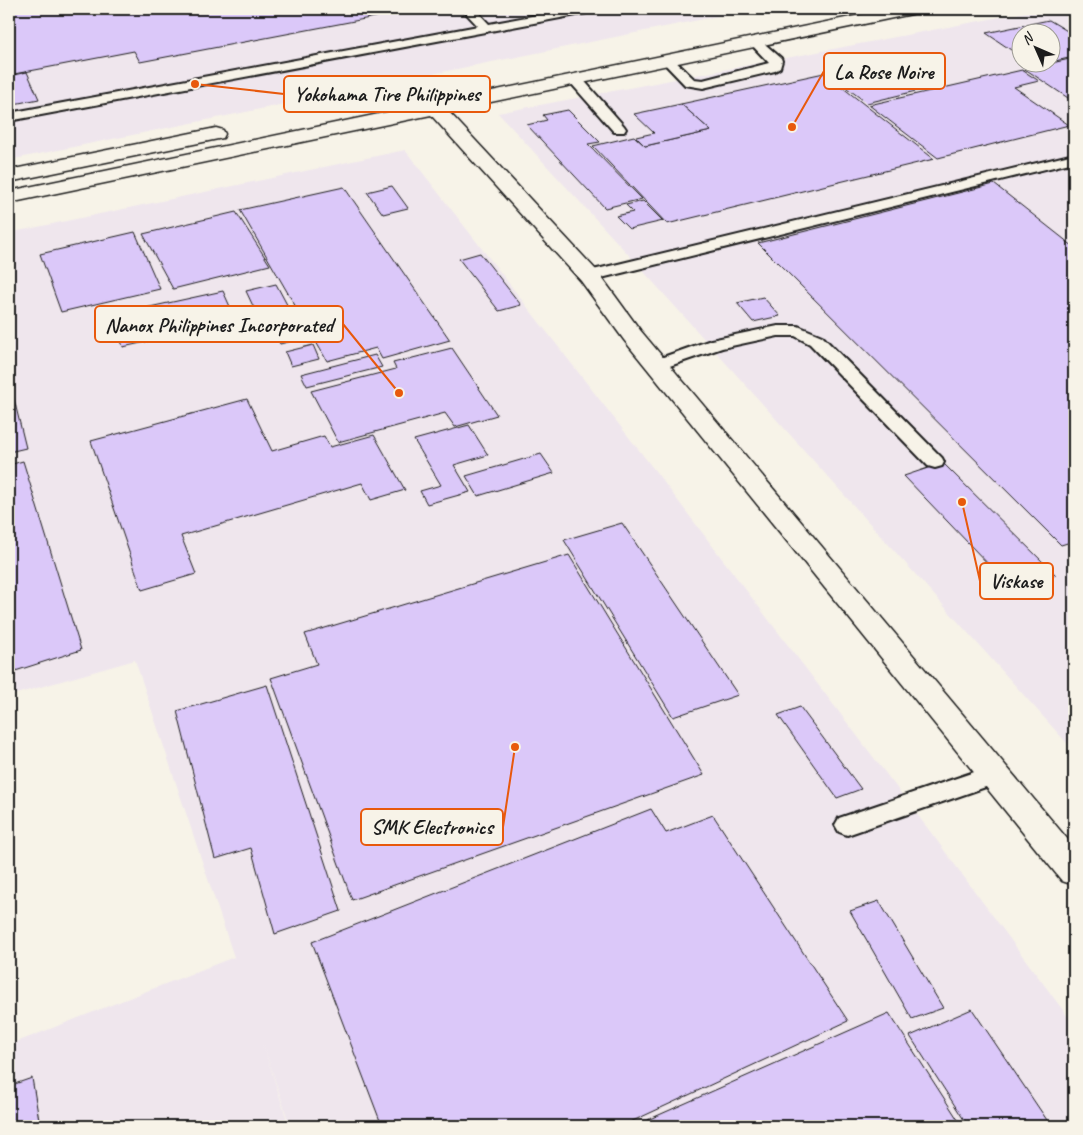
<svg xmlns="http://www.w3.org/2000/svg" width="1083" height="1135" viewBox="0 0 1083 1135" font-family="Caveat,sans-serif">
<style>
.built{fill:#efe6ed;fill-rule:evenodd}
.building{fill:#dbc8f9;stroke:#1c1c1c}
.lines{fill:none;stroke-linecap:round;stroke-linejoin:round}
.lane-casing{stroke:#1c1c1c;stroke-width:4}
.street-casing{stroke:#1c1c1c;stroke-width:3}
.lane{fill:#f7f3e8;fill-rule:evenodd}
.street{fill:#f7f3e8;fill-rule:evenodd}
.leader{fill:none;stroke:#e8590c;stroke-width:2}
.callout-dot{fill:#e8590c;stroke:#f7f3e8;stroke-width:2}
.callout{fill:#f7f3e8;stroke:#e8590c;stroke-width:2}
.callout-label{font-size:21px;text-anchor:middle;font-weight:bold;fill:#1c1c1c}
</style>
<rect width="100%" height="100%" fill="#f7f3e8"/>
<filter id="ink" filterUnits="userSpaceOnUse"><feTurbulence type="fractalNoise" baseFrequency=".02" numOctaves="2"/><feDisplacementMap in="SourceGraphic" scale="10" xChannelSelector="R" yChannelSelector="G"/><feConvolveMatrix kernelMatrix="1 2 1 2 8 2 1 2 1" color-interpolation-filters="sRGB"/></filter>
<g filter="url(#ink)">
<g class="built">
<path d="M9 9H753L9 160Z"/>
<path d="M1042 9H1074V751L627 253 498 113ZM1020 32H1050V62H1020Z"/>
<path d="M405 150 656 472 932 834 1074 1025V1126H290L263 1044 289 1126H9V1045L234 957 135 660 9 696V233Z"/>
</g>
<g class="building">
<path d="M9 9H417L140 62 134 51 9 75Z"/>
<path d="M1049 20 1074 35V57L1050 62V32H1020V56L986 33Z"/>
<path d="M1074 58V102L1025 69Z"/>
<path d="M884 61 924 89 867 103 827 73Z"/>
<path d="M1022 70 1039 81 1014 87 1069 125 938 158 869 105Z"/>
<path d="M27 72 39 99 9 105V76Z"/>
<path d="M824 73 934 159 667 224 593 146 634 136 645 146 711 131 681 104Z"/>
<path d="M681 104 711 131 645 146 636 137 654 133 634 114Z"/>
<path d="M568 110 600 142 588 144 642 199 605 208 527 125 547 120 543 115Z"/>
<path d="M994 184 1074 247V541L1061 545 758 243Z"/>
<path d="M392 186 408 208 383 214 367 192Z"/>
<path d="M344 187 450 340 382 359 376 348 327 361 240 210Z"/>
<path d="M643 201 663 221 629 229 616 216 633 212 626 205Z"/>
<path d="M236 212 270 265 173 289 143 234Z"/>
<path d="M135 232 160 289 61 312 40 254Z"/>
<path d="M480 253 521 305 499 311 459 259Z"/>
<path d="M276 284 293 316 261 323 246 291Z"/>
<path d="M223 291 237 322 123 347 113 315Z"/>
<path d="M763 297 780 316 753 322 737 303Z"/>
<path d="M297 318 308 337 280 344 270 325Z"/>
<path d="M313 345 319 359 291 366 285 352Z"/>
<path d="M452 348 497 415 455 427 445 413 338 442 311 391 396 369 393 363Z"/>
<path d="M375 355 382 367 307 386 301 374Z"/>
<path d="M9 379 26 448 9 452Z"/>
<path d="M247 399 272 451 324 436 330 447 374 435 405 490 371 500 362 483 181 536 196 574 142 590 91 441Z"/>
<path d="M469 425 488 455 454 465 470 492 427 504 420 491 441 485 414 440Z"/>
<path d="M541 454 554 473 478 496 466 476Z"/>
<path d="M23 461 81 650 9 673V465Z"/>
<path d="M943 463 1056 575 1014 591 904 476Z"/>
<path d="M622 523 738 695 673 717 564 540Z"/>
<path d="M569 555 704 775 352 900 271 678 317 664 305 634Z"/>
<path d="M267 685 341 911 275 934 251 848 215 859 177 711Z"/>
<path d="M800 707 861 789 837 798 778 715Z"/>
<path d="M651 809 666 833 713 815 848 1021 622 1126H382L312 942Z"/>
<path d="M879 901 943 1008 912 1019 850 911Z"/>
<path d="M972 1009 1051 1126H968L910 1036Z"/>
<path d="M889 1013 962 1126H634Z"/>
<path d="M32 1078 40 1126H9V1086Z"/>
</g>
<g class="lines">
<g class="lane-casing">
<g id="lane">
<path d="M462 9H475L489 24 569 9H593L587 13 9 121V113L478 26Z"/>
<path d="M755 38 759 39 781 58 782 61 780 68 775 71 703 88 685 85 661 60 663 57H671L694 79 703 80 769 63 749 42Z"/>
<path d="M575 75 580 76 624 126 626 129 624 132H614L570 82 569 79 570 76Z"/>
<path d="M1074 154V162L589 281 583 279 581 276 583 273 589 271Z"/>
<path d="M778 326H798L822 336 942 458 944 462 942 466 935 468 928 466 810 344 795 336H778L722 348 658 370 652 369 649 365 652 361 711 340Z"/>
<path d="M995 765 1003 767 1006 774 1003 781 847 835 839 832 835 825 839 818Z"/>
</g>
</g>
<g class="street-casing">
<g id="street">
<path d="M889 9H920L918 12 912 14 448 111 597 271 640 330 1074 847V885L1062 881 624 340 581 281 431 115 9 203V191L422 105 411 92 414 88C426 85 431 93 439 102Z"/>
<path d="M216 128 223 130 225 134 223 138 9 182V170Z"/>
</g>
</g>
<use href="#lane" class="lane"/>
<use href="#street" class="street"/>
</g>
</g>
<path class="leader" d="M792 127L824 71M195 84L284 94M399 393L343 324M962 502L980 581M515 747L503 827"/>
<g class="callout-dot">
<circle cx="792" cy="127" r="5"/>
<circle cx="195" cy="84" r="5"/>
<circle cx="399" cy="393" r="5"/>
<circle cx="962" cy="502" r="5"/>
<circle cx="515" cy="747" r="5"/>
</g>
<g class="callout">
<rect x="824" y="53" width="121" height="36" rx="5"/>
<rect x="284" y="76" width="206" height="36" rx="5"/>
<rect x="95" y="306" width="248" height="36" rx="5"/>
<rect x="980" y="563" width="73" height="36" rx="5"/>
<rect x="361" y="809" width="142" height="36" rx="5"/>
</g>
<g class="callout-label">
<text x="884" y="79">La Rose Noire</text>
<text x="387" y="101">Yokohama Tire Philippines</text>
<text x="219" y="332">Nanox Philippines Incorporated</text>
<text x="1016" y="588">Viskase</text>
<text x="432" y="834">SMK Electronics</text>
</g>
<rect width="1083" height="1135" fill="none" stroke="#f7f3e8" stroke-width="30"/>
<rect x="15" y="15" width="1053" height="1105" fill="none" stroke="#1c1c1c" stroke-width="2" filter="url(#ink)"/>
<g transform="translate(1036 48) rotate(315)"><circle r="24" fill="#f7f3e8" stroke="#9f9d96"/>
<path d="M0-4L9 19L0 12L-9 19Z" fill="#1c1c1c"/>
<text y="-8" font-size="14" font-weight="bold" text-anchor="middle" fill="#1c1c1c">N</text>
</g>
</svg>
